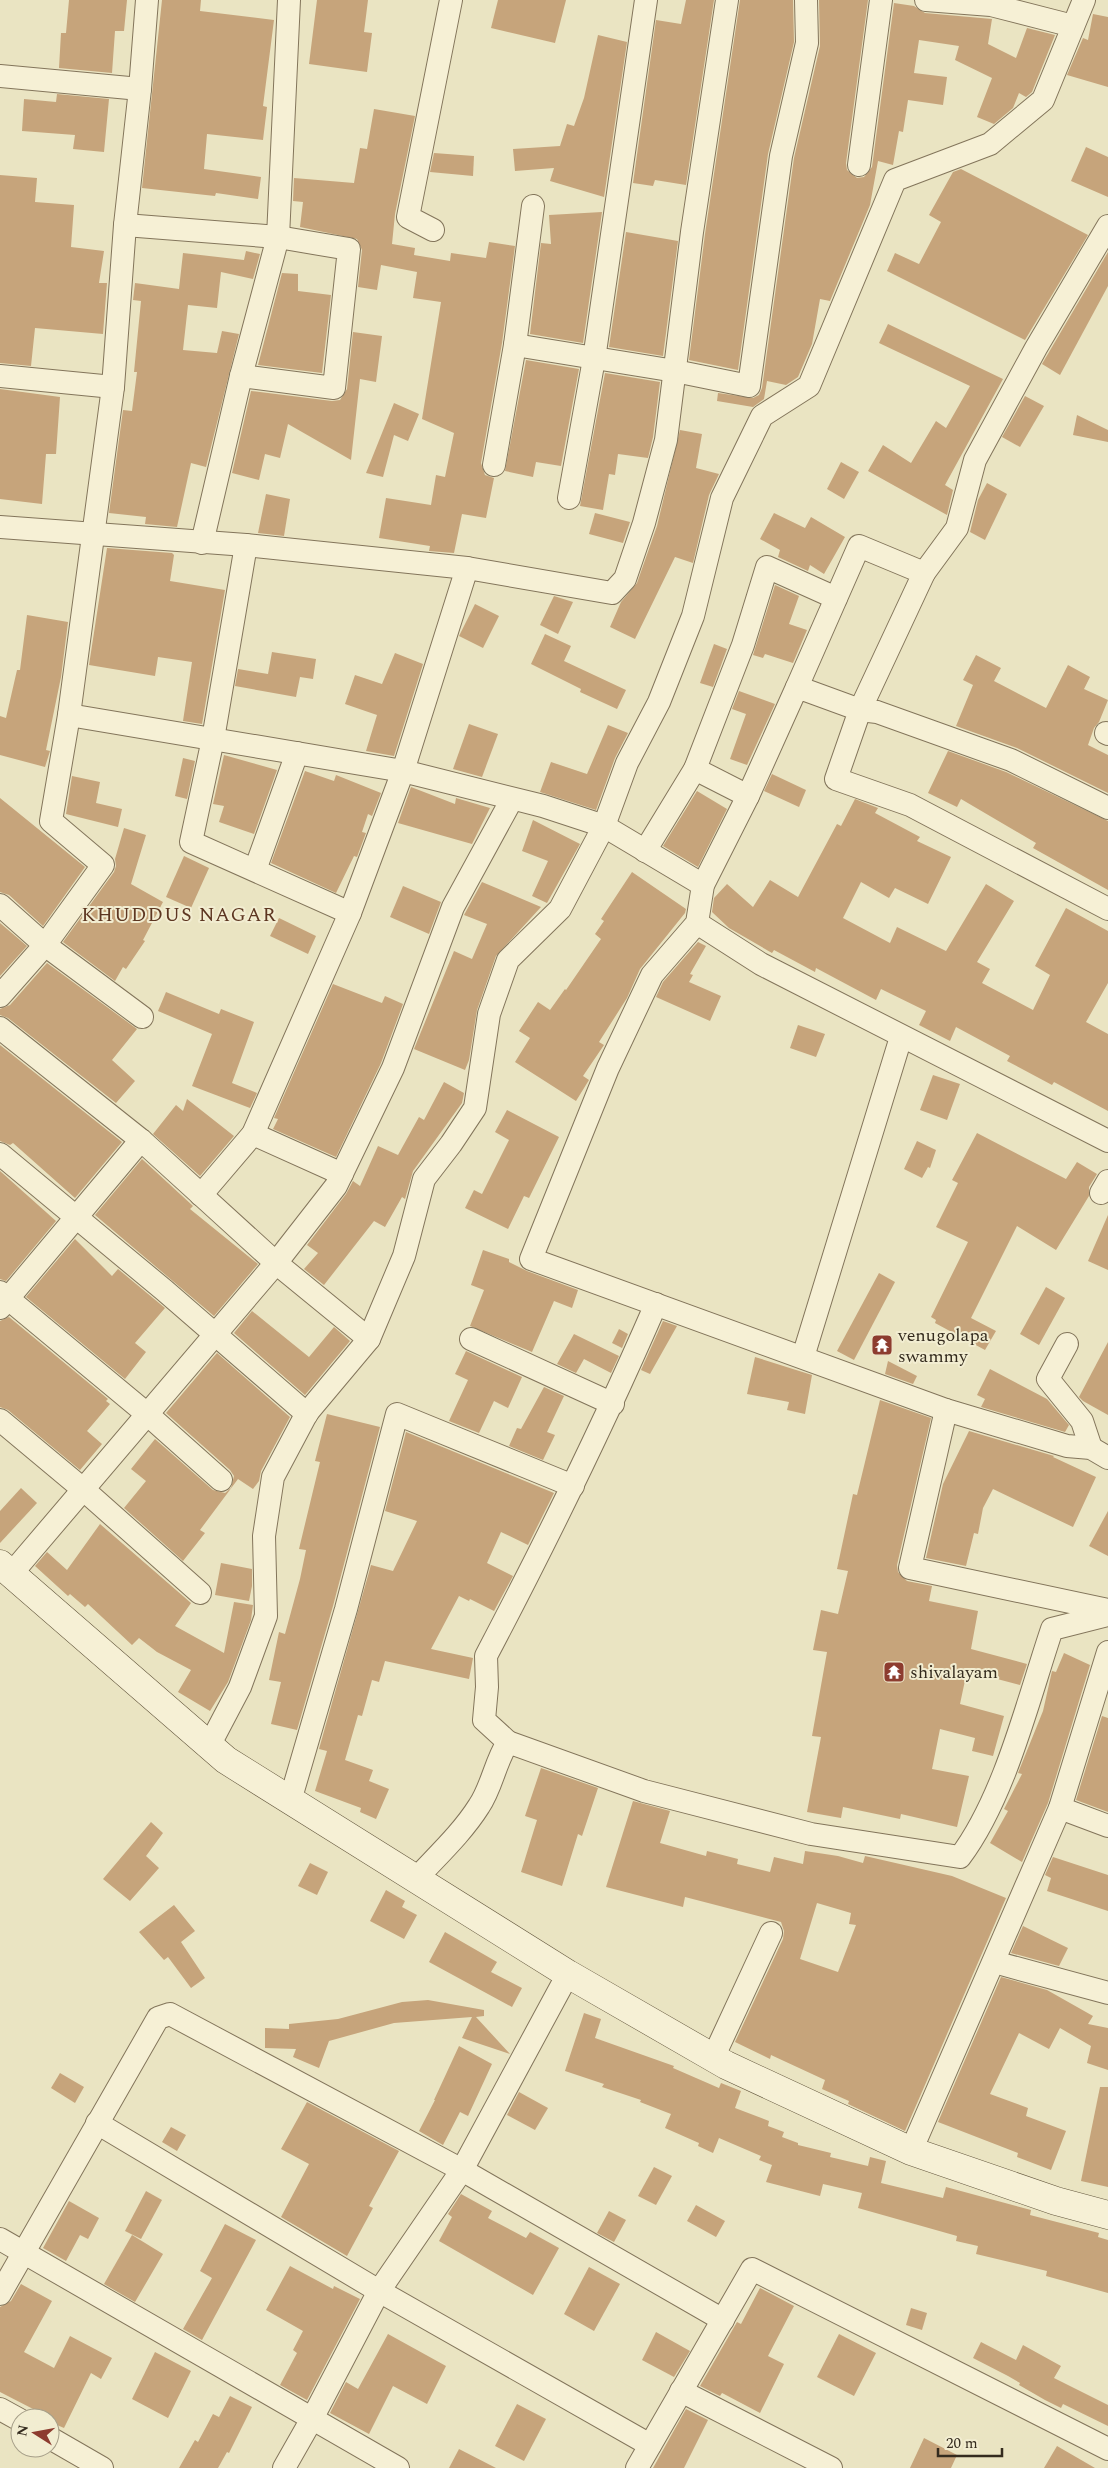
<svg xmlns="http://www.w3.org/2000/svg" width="1108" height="2468" viewBox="0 0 1108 2468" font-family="Spectral,serif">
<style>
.building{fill:#c6a47b;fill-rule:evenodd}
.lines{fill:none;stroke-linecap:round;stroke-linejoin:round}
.street-casing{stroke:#83755b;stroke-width:24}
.secondary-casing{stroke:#64573e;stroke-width:29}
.street{stroke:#f6f0d5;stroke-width:22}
.secondary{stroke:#f6f0d5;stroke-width:28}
.labels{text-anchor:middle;stroke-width:4;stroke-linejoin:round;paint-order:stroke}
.poi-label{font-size:18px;fill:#342b1e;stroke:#f2edd1;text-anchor:start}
.quarter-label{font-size:20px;letter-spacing:1px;fill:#5d3621;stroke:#f2edd1}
</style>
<rect width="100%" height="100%" fill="#eae4c2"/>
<g class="building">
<path d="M69 0H127L124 31H115L112 73 59 68 61 33H66Z"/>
<path d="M162 0H201L200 11 274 20 263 106 267 107 263 140 207 134 204 169 261 177 258 199 216 193 215 196 142 188Z"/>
<path d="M317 0H368L364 32 372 33 367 72 309 64Z"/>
<path d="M498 0H566L555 43 491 28Z"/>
<path d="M686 0H714L686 185 655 180 653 186 633 183 656 20 681 24Z"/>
<path d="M740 0H793L794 42 768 154 738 370 689 360 705 234Z"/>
<path d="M819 0H868L846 163 847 170 857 178 864 177 872 167 894 3 914 6 925 13 992 19 988 44 1016 58 1027 28 1055 35 1032 92 1026 97 1019 93 1013 108 994 124 977 117 992 78 955 60 959 46 919 40 914 73 947 77 943 105 908 100 903 132 899 131 893 165 878 161 870 205 830 301 820 299 812 344 798 377 786 385 767 381 764 399 753 407 717 401 718 393 753 398 759 395 762 388 794 158 820 46Z"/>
<path d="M1093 14 1108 17V87L1067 75 1083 38 1088 40Z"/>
<path d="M598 35 627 42 604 197 550 181 554 168 515 171 513 149 560 146 567 124 574 126 584 98Z"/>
<path d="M57 94 109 99 104 152 73 149 75 135 22 131 24 99 56 102Z"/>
<path d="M374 109 415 116 395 214 392 244 415 248 414 255 450 261 451 253 486 258 489 242 515 246 502 343 481 463 485 475 494 478 486 518 462 514 454 553 429 551 430 546 379 538 386 498 431 505 436 475 445 477 454 433 422 419 441 302 413 298 417 272 381 265 377 290 358 287 362 250 357 239 300 227 303 202 293 201 294 178 354 183 360 148 367 149Z"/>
<path d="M1086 147 1108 157V197L1071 181Z"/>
<path d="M434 153 474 156 473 176 430 172Z"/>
<path d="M961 169 1088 235 1025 340 887 271 895 253 919 264 941 222 929 215 953 172Z"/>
<path d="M0 175 37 178 35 202 74 205 71 247 104 251 99 283H107L103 334 35 328 31 366 0 363Z"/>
<path d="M602 212 583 343 530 334 541 243 551 244 549 215Z"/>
<path d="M626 232 678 241 663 356 609 347Z"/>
<path d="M246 251 260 254 253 279 221 272 217 308 188 305 183 350 217 353 222 331 239 334 206 467 191 463 177 527 145 524 146 517 109 513 123 410 132 411 137 372H134L141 301 133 300 135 283 179 289 183 253 244 260Z"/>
<path d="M1108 252V286L1060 375 1042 364Z"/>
<path d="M282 273 298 274V291L331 295 322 373 258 365Z"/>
<path d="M888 324 1003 379 945 485 953 490 947 515 868 471 883 445 911 463 936 421 946 428 970 386 879 343Z"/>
<path d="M353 332 382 336 376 382 360 379 351 460 288 424 280 458 265 454 259 480 232 473 251 391 332 401 340 400 347 389Z"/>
<path d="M526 360 579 369 561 466 536 462 533 477 505 471Z"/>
<path d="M605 373 660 382 653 437 648 458 618 454 615 475 609 474 603 510 580 506Z"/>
<path d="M0 389 60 397 56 454H46L42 504 0 499Z"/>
<path d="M1025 396 1044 406 1020 447 1002 437Z"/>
<path d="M394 403 419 414 408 441 394 435 383 477 366 473Z"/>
<path d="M1077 415 1108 430V442L1073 435Z"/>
<path d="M680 430 702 434 696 468 719 474 709 495 693 563 675 557 635 639 610 627 621 602 637 583 657 526Z"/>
<path d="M841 462 859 472 844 499 827 489Z"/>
<path d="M987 483 1007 494 985 540 970 532 978 500Z"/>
<path d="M266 494 290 499 284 536 258 533Z"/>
<path d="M595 513 630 522 623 543 589 534Z"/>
<path d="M774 513 805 528 811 517 845 537 824 574 810 565 808 571 778 557 780 550 760 539Z"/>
<path d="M107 548 172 553 174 555 170 581 225 590 202 724 183 721 192 662 158 657 155 676 89 665Z"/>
<path d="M775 585 799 596 789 624 807 630 793 663 765 654 763 658 753 655Z"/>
<path d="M554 596 573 602 558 634 540 625Z"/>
<path d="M475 604 499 616 483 648 459 636Z"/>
<path d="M27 615 68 622 61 677 46 750 50 751 45 767 0 755V716L6 718 17 670H20Z"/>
<path d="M545 634 571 646 564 661 626 690 617 709 580 692 581 689 531 664Z"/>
<path d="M714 644 727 649 713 687 700 683Z"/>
<path d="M272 652 316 659 313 679 300 677 296 697 235 686 238 669 268 674Z"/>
<path d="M395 653 423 664 394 756 366 751 377 715 345 704 355 675 382 684Z"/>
<path d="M976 655 1001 668 994 681 1046 708 1068 665 1090 677 1084 689 1108 700 1099 722 1094 728 1088 745 1108 755V793L1017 748 956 726 973 685 963 680Z"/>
<path d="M739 691 775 704 747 765 730 759 746 714 732 709Z"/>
<path d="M469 724 498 734 482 777 453 769Z"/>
<path d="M608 725 628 733 615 758 596 810 540 792 551 762 587 774Z"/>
<path d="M948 751 1006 772 1108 821V890L1033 848 1036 843 961 799 957 807 928 793Z"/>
<path d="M224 755 277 770 254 834 219 822 224 806 213 804Z"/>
<path d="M183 758 195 761 187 799 175 796Z"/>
<path d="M305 771 334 781 336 775 381 793 372 816 368 814 362 832 366 833 357 857 354 856 336 893 271 863Z"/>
<path d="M772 774 806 790 799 807 764 791Z"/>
<path d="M72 776 100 782 96 803 122 809 118 827 66 814Z"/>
<path d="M411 787 455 804 456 798 490 808 472 844 398 823Z"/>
<path d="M697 791 727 809 698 867 663 846Z"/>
<path d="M0 798 85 867 43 926 9 895 0 892Z"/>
<path d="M855 799 878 808 875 813 920 837 917 841 951 857 928 904 895 888 889 898 861 882 843 918 890 943 897 927 946 951 986 884 1014 901 977 962 990 969 982 983 1033 1010 1050 975 1035 966 1066 908 1108 931V983L1086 1022 1108 1034V1111L1054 1082 1052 1085 1007 1061 1010 1056 956 1027 950 1041 919 1025 926 1011 881 989 876 1000 816 968 815 972 774 950 772 953 729 928 712 912 714 898 727 884 753 907 770 880 798 897 837 824 841 826Z"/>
<path d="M533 820 580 844 547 903 532 896 548 861 522 851Z"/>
<path d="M124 828 146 835 131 884 163 902 143 940 145 941 126 969 123 967 115 981 63 942 114 872 116 866 115 859Z"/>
<path d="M184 856 209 868 191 908 166 897Z"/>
<path d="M632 872 686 909 685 913 640 969 627 998 599 1042 604 1045 583 1076 589 1080 576 1101 515 1062 530 1038 519 1031 538 1002 550 1010 565 989 566 990 601 939 595 934 604 921 601 919Z"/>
<path d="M482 882 541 907 496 956 477 1010 469 1060 465 1070 414 1049 454 951 472 959 487 924 464 915Z"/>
<path d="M403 886 441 902 429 934 390 917Z"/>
<path d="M279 918 316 936 308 954 270 936Z"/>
<path d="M0 923 27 946 0 976Z"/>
<path d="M698 942 706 946 690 974 693 975 689 982 721 996 710 1021 656 997 663 982Z"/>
<path d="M47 963 137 1029 112 1060 135 1081 116 1103 8 1018 0 1015V1009L10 1005Z"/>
<path d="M333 984 382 1003 385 996 403 1004 381 1063 336 1157 273 1129 278 1119 274 1118Z"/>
<path d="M166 992 219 1014 221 1009 254 1022 232 1083 257 1093 250 1108 192 1086 212 1034 158 1011Z"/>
<path d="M798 1025 825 1034 816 1057 790 1048Z"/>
<path d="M0 1045 122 1142 75 1198 13 1143 10 1145 0 1141Z"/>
<path d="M933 1075 960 1084 947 1120 920 1110Z"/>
<path d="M444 1082 464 1093 462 1103 413 1171 405 1199 402 1197 385 1227 374 1221 324 1285 304 1269 318 1253 307 1245 346 1194 353 1181 360 1186 378 1146 398 1155 419 1117 424 1120Z"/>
<path d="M187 1099 234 1136 200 1176 153 1134 176 1105 183 1111Z"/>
<path d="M507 1110 559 1137 529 1198 524 1196 508 1229 465 1208 474 1190 482 1194 509 1140 495 1132Z"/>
<path d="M977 1133 1066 1179 1077 1162 1097 1174 1089 1187V1196L1056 1250 1017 1226 971 1318 996 1331 985 1350 935 1323 936 1320 931 1317 968 1242 936 1227 958 1183 952 1180Z"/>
<path d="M917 1141 936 1150 930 1168 928 1167 922 1178 904 1169Z"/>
<path d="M142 1159 193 1206 190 1209 258 1264 214 1316 95 1215Z"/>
<path d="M0 1171 56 1221 6 1281 0 1279Z"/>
<path d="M1108 1215V1270L1088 1261Z"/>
<path d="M75 1239 112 1276 118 1269 165 1308 135 1343 146 1352 125 1379 26 1297Z"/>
<path d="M483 1250 509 1259V1262L527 1271 578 1290 572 1308 554 1301 532 1352 470 1326 484 1290 471 1285Z"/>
<path d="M879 1273 895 1282 854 1360 837 1351Z"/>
<path d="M1046 1287 1065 1298 1039 1345 1020 1334Z"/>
<path d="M252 1311 309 1357 334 1327 350 1341 305 1395 234 1333Z"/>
<path d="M9 1317 108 1399 106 1401 110 1404 87 1431 102 1444 80 1470 8 1410 0 1407V1321Z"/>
<path d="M663 1321 677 1326 650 1374 641 1370Z"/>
<path d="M619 1329 628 1334 622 1348 612 1343Z"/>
<path d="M574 1334 619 1356 611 1373 584 1359 576 1373 557 1364Z"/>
<path d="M1108 1342V1415L1083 1401 1079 1397Z"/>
<path d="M466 1351 522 1377 508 1408 494 1401 479 1433 449 1421 468 1380 455 1374Z"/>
<path d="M217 1353 290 1417 261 1471 259 1481 253 1489 238 1479 200 1530 205 1533 183 1561 124 1508 146 1481 131 1469 155 1439 213 1490 225 1493 231 1488 234 1476 230 1470 166 1413Z"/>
<path d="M755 1357 812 1375 805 1414 787 1410 789 1402 747 1394Z"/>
<path d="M888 1361 917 1376 913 1384 885 1374Z"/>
<path d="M990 1369 1047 1399 1069 1425 1065 1432 981 1407 985 1399 977 1395Z"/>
<path d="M544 1387 564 1396 547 1432 555 1435 543 1460 509 1446 517 1428 521 1429Z"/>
<path d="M880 1400 931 1418 897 1565 898 1572 907 1581 932 1586 929 1601 978 1611 971 1649 1027 1664 1020 1685 967 1671 960 1704 1004 1716 993 1756 972 1751 975 1738 940 1729 932 1769 969 1776 957 1827 901 1814 900 1819 843 1807 841 1818 807 1812 821 1737 812 1736 827 1652 813 1650 821 1610 838 1614 848 1571 837 1569 853 1494 857 1495Z"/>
<path d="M327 1414 380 1427 333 1606 297 1730 271 1724 281 1682 269 1680 279 1632 285 1634 300 1579 306 1550 299 1549 320 1462 315 1461Z"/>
<path d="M969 1431 1054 1456 1053 1457 1096 1477 1073 1527 993 1489 983 1508 978 1534 974 1533 966 1566 926 1558 943 1484Z"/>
<path d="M406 1432 554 1493 528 1545 501 1532 487 1563 513 1576 494 1611 470 1599 469 1601 459 1596 431 1649 473 1658 469 1679 385 1661 379 1682 372 1680 362 1716 358 1715 345 1760 373 1770 369 1781 389 1789 376 1819 360 1812 361 1808 315 1791 327 1751 319 1749 371 1565 393 1571 417 1521 385 1511Z"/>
<path d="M21 1488 37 1503 0 1543V1511Z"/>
<path d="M1108 1511V1556L1089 1546Z"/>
<path d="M100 1524 191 1603 175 1626 224 1653 234 1602 253 1605 251 1620 228 1682 210 1711 178 1692 191 1670 157 1652 139 1638 132 1645 88 1604 85 1607 70 1594 68 1596 35 1566 47 1552 67 1570Z"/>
<path d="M221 1563 252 1569V1586L249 1601 215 1595Z"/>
<path d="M1064 1653 1090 1665 1048 1803 1022 1862 990 1843 1008 1811 1004 1809 1022 1774 1018 1773 1043 1711 1052 1671 1056 1672Z"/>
<path d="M1102 1716 1108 1718V1812L1076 1800Z"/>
<path d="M541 1768 598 1788 582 1836 578 1834 562 1886 521 1872 537 1820 525 1816Z"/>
<path d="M633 1801 670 1811 660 1843 706 1856 707 1851 738 1859 737 1864 770 1872 774 1857 803 1864 805 1851 838 1856 863 1863 865 1856 952 1876 1006 1898 905 2131 848 2104 849 2101 822 2089 825 2080 771 2055 770 2059 735 2042 783 1939 784 1931 781 1922 685 1897 683 1907 606 1887ZM817 1903 851 1913 849 1924 856 1925 838 1972 800 1959Z"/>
<path d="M151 1822 163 1833 146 1856 159 1868 130 1901 103 1879Z"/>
<path d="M1053 1857 1108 1875V1911L1047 1891 1051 1878 1045 1875Z"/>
<path d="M310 1863 328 1872 317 1895 298 1886Z"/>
<path d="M386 1890 405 1901 402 1907 417 1915 404 1939 370 1921Z"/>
<path d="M174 1905 195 1931 181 1942 205 1978 191 1988 168 1957 164 1960 139 1932Z"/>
<path d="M1023 1926 1068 1948 1059 1966 1011 1953Z"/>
<path d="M445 1932 497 1962 491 1972 522 1988 512 2007 429 1962Z"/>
<path d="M1001 1977 1047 1990 1093 2016 1088 2024 1108 2028V2070L1087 2063 1091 2046 1060 2028 1049 2049 1019 2033 990 2094 1028 2108 1026 2116 1066 2131 1051 2170 1017 2157 1018 2153 938 2122Z"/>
<path d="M428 2000 484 2010V2016L476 2017 510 2054 462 2038 472 2017 394 2023 329 2041 319 2068 293 2057 296 2049 265 2048V2028L289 2029V2024L338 2019 402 2002Z"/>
<path d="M584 2013 601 2019 595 2038 674 2066 673 2068 719 2088 721 2083 741 2091 735 2108 769 2121 768 2126 784 2132 782 2137 798 2143V2145L831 2153 830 2157 868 2166 870 2157 886 2161 881 2183 943 2198 946 2187 1031 2210 1030 2215 1099 2233 1098 2237 1108 2240V2293L1046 2276 1047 2271 976 2254 978 2246 956 2241 957 2236 858 2208 862 2193 823 2184 820 2196 766 2182 772 2165 759 2160 761 2156 719 2138 713 2153 698 2146 699 2143 665 2128 671 2114 640 2102 641 2100 602 2087 604 2084 565 2071Z"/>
<path d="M459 2046 492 2064 468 2116 460 2112 443 2145 419 2131 435 2100H434Z"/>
<path d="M60 2073 84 2087 75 2103 51 2088Z"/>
<path d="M1100 2087H1108V2187L1081 2181Z"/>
<path d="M519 2092 548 2108 535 2130 507 2115Z"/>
<path d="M307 2102 399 2151 369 2206 373 2208 347 2256 281 2217 309 2164 281 2149Z"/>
<path d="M171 2127 186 2135 177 2151 162 2142Z"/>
<path d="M654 2167 672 2176 656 2205 638 2196Z"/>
<path d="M146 2191 162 2200 141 2239 125 2231Z"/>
<path d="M461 2194 492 2211 488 2218 526 2238 530 2232 559 2248 533 2295 439 2241 452 2217 448 2214Z"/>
<path d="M69 2201 99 2218 88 2239 80 2235 66 2261 43 2248Z"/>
<path d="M696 2205 725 2221 716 2237 687 2221Z"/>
<path d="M609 2211 626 2220 614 2242 597 2233Z"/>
<path d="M225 2224 256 2240 202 2340 183 2329 212 2278 200 2271Z"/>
<path d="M132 2235 163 2254 135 2302 104 2284Z"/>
<path d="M290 2266 333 2289 334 2286 360 2299 307 2400 280 2385 297 2353 293 2350 303 2331 266 2310Z"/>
<path d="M589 2267 620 2284 594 2331 564 2314Z"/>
<path d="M21 2284 52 2301 24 2352 54 2368 70 2336 112 2358 101 2379 91 2373 64 2428 50 2422V2418H43L33 2413 35 2410 0 2392V2307L11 2301Z"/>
<path d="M760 2288 794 2306 768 2356 784 2364 760 2413 724 2394 722 2393 720 2396 700 2386 737 2322 741 2324Z"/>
<path d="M911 2308 927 2313 922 2330 906 2325Z"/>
<path d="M656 2332 690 2351 674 2377 642 2360Z"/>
<path d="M388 2334 446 2366 427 2404 393 2386 369 2434 330 2413 346 2382 358 2389Z"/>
<path d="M839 2334 876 2353 854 2396 817 2377Z"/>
<path d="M981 2342 1016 2360 1023 2345 1061 2366 1054 2378 1108 2405V2426L1063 2404 1061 2408 1045 2400 1019 2385 1020 2383 1008 2376 973 2358Z"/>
<path d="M155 2352 191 2371 168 2418 132 2399Z"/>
<path d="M230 2396 252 2407 229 2453 227 2452 218 2468H179L195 2440 198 2442 213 2414 219 2417Z"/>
<path d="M517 2404 546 2419 524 2461 495 2446Z"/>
<path d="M686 2409 708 2420 684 2468H653Z"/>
<path d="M924 2438 957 2455 951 2468H910Z"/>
<path d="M1057 2446 1095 2468H1044Z"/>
<path d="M459 2449 496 2468H449Z"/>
</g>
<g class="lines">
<g class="street-casing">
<g id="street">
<path d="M926 0 991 5 1073 26"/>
<path d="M0 76 140 89"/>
<path d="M859 165 881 0"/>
<path d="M125 225 278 237 349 249 334 388 241 376"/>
<path d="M433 230 408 217 451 0"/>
<path d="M515 345 675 371 749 386 781 156 807 43 806 0"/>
<path d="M0 376 113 387"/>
<path d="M494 465 515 345 533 206"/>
<path d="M569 498 594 359 646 0"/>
<path d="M0 527 246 545 467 568"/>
<path d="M202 543 241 376 278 237 289 0"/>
<path d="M246 545 213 739 191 842 350 913"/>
<path d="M924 573 957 528 975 460 1036 348 1108 226"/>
<path d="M797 687 859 546 924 573 860 710 877 712 1011 760 1108 808"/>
<path d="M69 715 403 771 543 806 604 826 703 885"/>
<path d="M1106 733 1108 734"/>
<path d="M695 769 748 796"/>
<path d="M645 851 695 769 743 645 767 567 836 598"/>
<path d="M255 870 297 753"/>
<path d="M0 905 45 945 142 1017"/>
<path d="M1108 909 910 805 836 779 860 710 797 687 748 796 703 885 697 923 652 975 608 1068 531 1259 946 1410 910 1568 1108 1610"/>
<path d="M697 923 761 964 1108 1141"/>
<path d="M0 996 45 945 103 865 51 821 69 715 113 387 125 225 140 89 147 0"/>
<path d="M0 1028 141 1140 276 1263 369 1339"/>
<path d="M253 1134 342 1174"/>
<path d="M0 1154 164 1290 307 1414"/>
<path d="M1101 1193 1108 1181"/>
<path d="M201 1195 253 1134 350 913 403 771 467 568 612 593 625 579 644 523 666 440 692 232 727 0"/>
<path d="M0 1292 147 1414 221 1480"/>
<path d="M0 1308 141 1140"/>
<path d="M471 1339 613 1404"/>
<path d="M1067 1344 1048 1379 1082 1421 1091 1448"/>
<path d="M803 1357 901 1037"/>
<path d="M946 1410 1067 1446 1091 1448 1108 1458"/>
<path d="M0 1420 84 1490 200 1593"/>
<path d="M12 1573 276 1263 336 1186 393 1068 453 907 512 799"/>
<path d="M508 1742 484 1720 487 1687 486 1656C547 1540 604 1424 656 1304"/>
<path d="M209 1746 240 1687 266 1616 264 1536 273 1477 307 1413 369 1339 404 1256 424 1179 451 1144 475 1108 489 1014 508 960 560 909 604 826 627 763 659 702 693 616 722 498 762 416 809 386 895 180 990 144 1043 100 1084 0"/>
<path d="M290 1801 346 1609 397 1414 573 1486"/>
<path d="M1060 1808 1108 1826"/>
<path d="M415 1880C437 1856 462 1833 479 1806 492 1787 495 1762 508 1742L644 1791 811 1834 960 1857C1005 1797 1028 1700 1052 1629L1108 1615"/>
<path d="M994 1962 1108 1993"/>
<path d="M713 2058 771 1933"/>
<path d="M97 2123 379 2291 650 2445"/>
<path d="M911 2151 1060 1808 1108 1652"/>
<path d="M0 2239 398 2468"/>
<path d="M0 2294 158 2018 170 2014 462 2170 723 2320"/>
<path d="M681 2391 831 2468"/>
<path d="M0 2409 20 2420"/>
<path d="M50 2438 102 2468"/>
<path d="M284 2468 313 2417 379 2291 462 2170 568 1974"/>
<path d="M637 2468 752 2269 1108 2449"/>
</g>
</g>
<g class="secondary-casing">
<path id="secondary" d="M0 1564 226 1760 568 1974 726 2065 911 2151 1056 2201 1108 2215"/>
</g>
<use href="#street" class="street"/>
<use href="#secondary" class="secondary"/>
</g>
<defs>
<g id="temple-square" transform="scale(1.125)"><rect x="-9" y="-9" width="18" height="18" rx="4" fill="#8d3c2f" stroke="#f2edd1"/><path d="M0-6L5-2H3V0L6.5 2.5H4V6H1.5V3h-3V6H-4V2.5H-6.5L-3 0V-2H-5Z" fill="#fff"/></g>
</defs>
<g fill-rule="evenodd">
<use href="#temple-square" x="882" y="1345"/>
<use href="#temple-square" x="894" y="1672"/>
</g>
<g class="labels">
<g class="poi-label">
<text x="898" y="1341">venugolapa<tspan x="898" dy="21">swammy</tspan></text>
<text x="910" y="1678">shivalayam</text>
</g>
<g class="quarter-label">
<text x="179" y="921">KHUDDUS NAGAR</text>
</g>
</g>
<g transform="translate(35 2433) rotate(281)"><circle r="24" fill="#f2edd1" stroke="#a69f89"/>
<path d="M0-4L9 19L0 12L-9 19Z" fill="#8d3c2f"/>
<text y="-8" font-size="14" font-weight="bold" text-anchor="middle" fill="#342b1e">N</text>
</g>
<path d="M938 2448v8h64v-8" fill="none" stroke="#342b1e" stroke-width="2.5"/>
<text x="946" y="2448" font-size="15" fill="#342b1e" stroke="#f2edd1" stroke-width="4" paint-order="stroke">20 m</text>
</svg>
